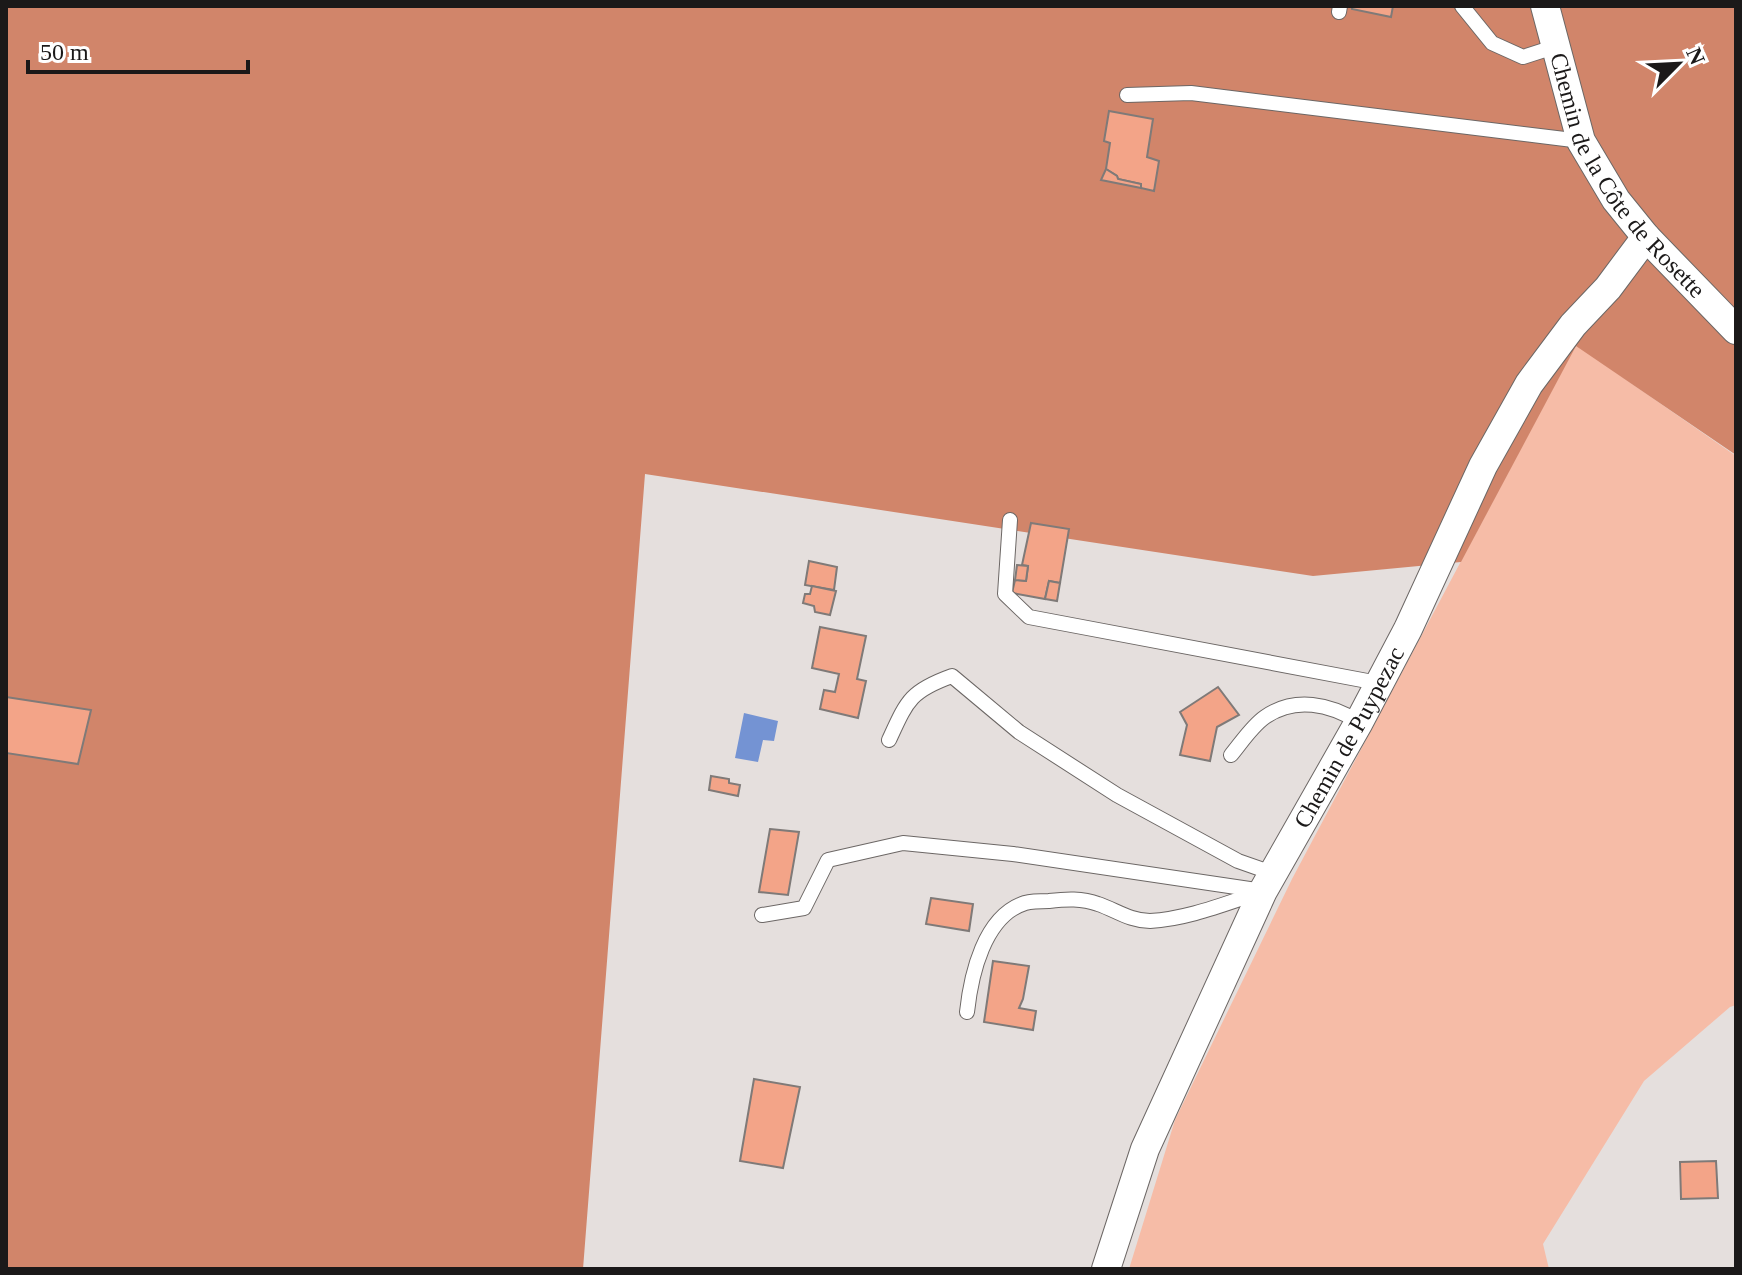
<svg xmlns="http://www.w3.org/2000/svg" width="1742" height="1275" viewBox="0 0 1742 1275" font-family="'Times New Roman',serif">
<style>
.green{fill:#f6bca7}
.forest{fill:#d1856a}
.water{fill:#7493d3}
.building{fill:#f3a488;stroke:#7f7a78;stroke-width:2}
.lines{fill:none;stroke-linecap:round;stroke-linejoin:round}
.service-casing{stroke:#6c6765;stroke-width:16}
.minor-casing{stroke:#6c6765;stroke-width:30}
.service{stroke:#fff;stroke-width:14}
.minor{stroke:#fff;stroke-width:28}
.labels{text-anchor:middle;stroke-width:7;stroke-linejoin:round;paint-order:stroke}
.street-label{font-size:24px;fill:#1b1919;stroke:#fff}
</style>
<rect width="100%" height="100%" fill="#e5dfdd"/>
<path class="green" d="M1576 345 1736 456V1005L1730 1007 1644 1081 1543 1244 1549 1269H1129L1175 1120 1292 879Z"/>
<path class="forest" d="M6 6H1736V455L1576 346 1461 562 1313 576 645 474 583 1269H6Z"/>
<path class="water" d="M744 713 778 721 774 741 763 740 758 762 735 758Z"/>
<g class="building">
<path d="M1352 6H1393L1391 17 1352 9Z"/>
<path d="M1109 111 1153 119 1147 157 1159 161 1154 191 1141 188V184L1118 179 1117 176 1106 169 1110 143 1104 141Z"/>
<path d="M1106 169 1117 176 1118 179 1141 184V188L1101 180Z"/>
<path d="M1031 523 1069 529 1060 583 1049 581 1045 599 1012 593 1015 580 1026 581 1028 566 1022 565Z"/>
<path d="M809 561 837 567 834 590 805 585Z"/>
<path d="M1017 565 1028 566 1026 581 1015 580Z"/>
<path d="M1049 581 1060 583 1057 601 1045 599Z"/>
<path d="M812 586 836 591 830 615 815 612 814 606 803 603 805 594H810Z"/>
<path d="M820 627 866 636 857 679 866 681 858 718 820 709 824 690 835 692 839 674 812 668Z"/>
<path d="M1218 687 1239 715 1217 727 1210 761 1180 755 1187 725 1180 712Z"/>
<path d="M6 697 91 710 78 764 6 753Z"/>
<path d="M711 776 729 779V783L740 785 738 796 709 790Z"/>
<path d="M770 829 799 832 788 895 759 892Z"/>
<path d="M931 898 973 904 969 931 926 924Z"/>
<path d="M993 961 1029 966 1023 999 1019 1008 1036 1011 1033 1030 984 1022Z"/>
<path d="M754 1079 800 1087 783 1168 740 1161Z"/>
<path d="M1716 1161 1718 1198 1681 1199 1680 1162Z"/>
</g>
<g class="lines">
<g class="service-casing">
<g id="service">
<path d="M1462 6 1492 43 1523 57 1554 47"/>
<path d="M1339 12 1340 6"/>
<path d="M1127 95 1191 93 1581 141"/>
<path d="M1010 520 1005 594 1029 617 1378 683"/>
<path d="M889 740C907 701 910 691 952 676L1019 732 1117 795 1238 861 1272 873"/>
<path d="M1231 755C1241 743 1252 726 1265 717 1295 696 1330 704 1359 722"/>
<path d="M762 915 804 908 828 860 903 843 1013 854 1263 891"/>
<path d="M967 1012C971 975 984 916 1025 903 1032 901 1042 901 1049 901 1066 899 1082 898 1098 904 1116 910 1130 921 1150 921 1187 919 1224 904 1258 893"/>
</g>
</g>
<g class="minor-casing">
<g id="minor">
<path id="s1" d="M1545 6 1581 141 1616 200 1646 237 1736 330"/>
<path id="s2" d="M1106 1269 1145 1149 1263 891 1359 722 1408 629 1483 466 1529 384 1573 325 1608 288 1646 237"/>
</g>
</g>
<use href="#service" class="service"/>
<use href="#minor" class="minor"/>
</g>
<g class="labels">
<g class="street-label">
<text dy="8" stroke="none"><textPath href="#s1" startOffset="192">Chemin de la Côte de Rosette</textPath></text>
<text dy="8" stroke="none"><textPath href="#s2" startOffset="586">Chemin de Puypezac</textPath></text>
</g>
</g>
<rect width="1742" height="1275" fill="none" stroke="#1b1919" stroke-width="16"/>
<g transform="translate(1678 64) rotate(66)" stroke="#ffffff" stroke-width="6" paint-order="stroke">
<path d="M0-6L14 30L0 20L-14 30Z" fill="#1b1919"/>
<text y="-12" font-size="22" font-weight="bold" text-anchor="middle" fill="#1b1919">N</text>
</g>
<path d="M28 60v12h220v-12" fill="none" stroke="#1b1919" stroke-width="4"/>
<text x="40" y="60" font-size="24" fill="#1b1919" stroke="#ffffff" stroke-width="6" paint-order="stroke">50 m</text>
</svg>
